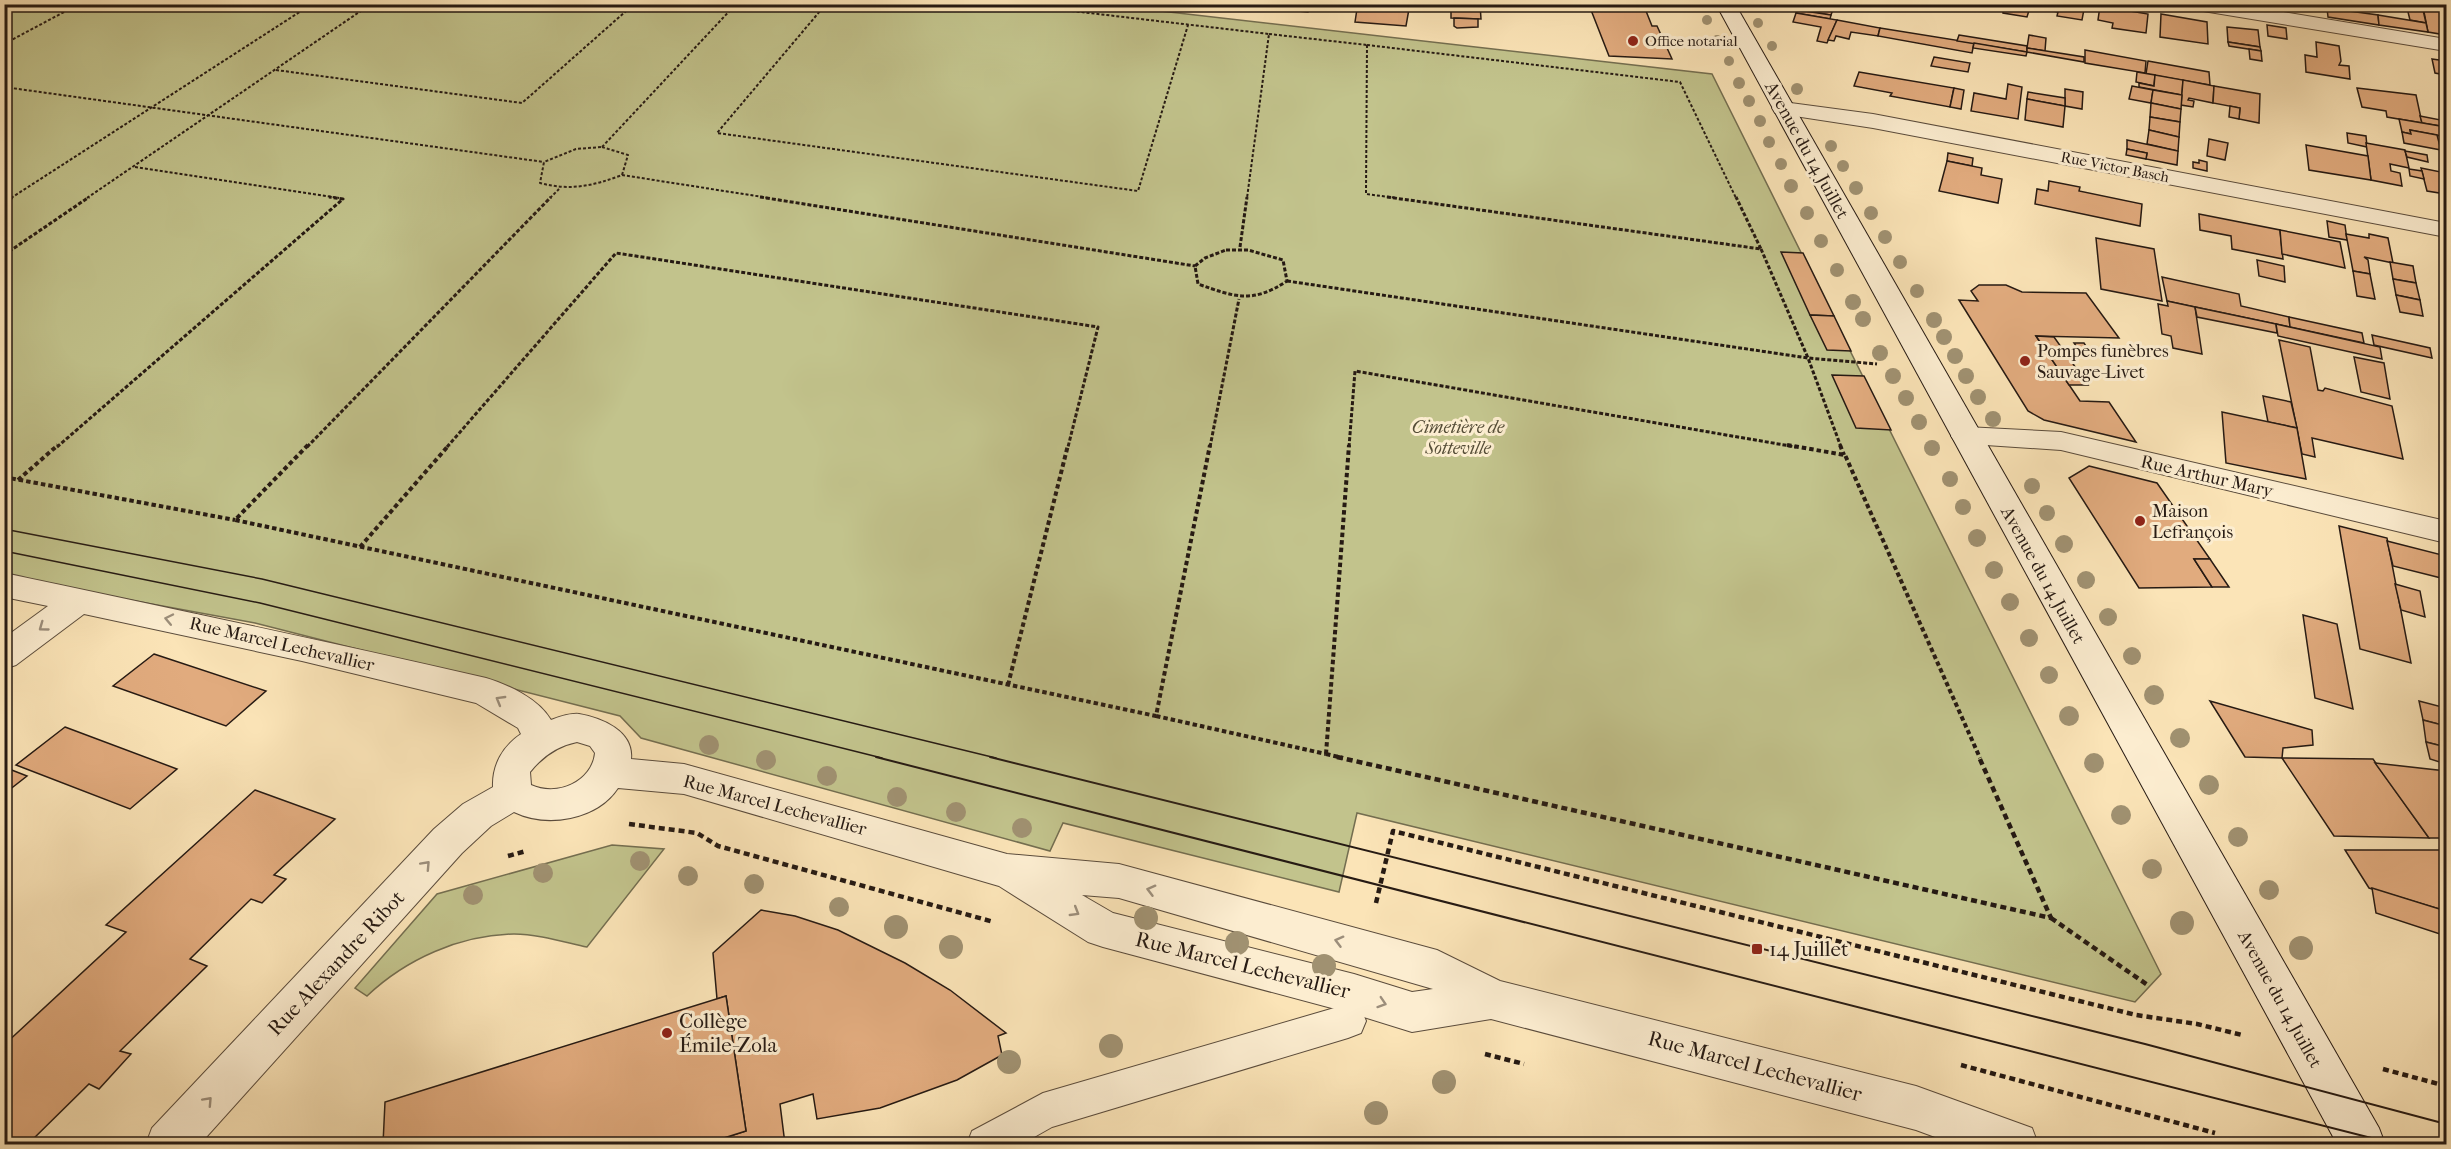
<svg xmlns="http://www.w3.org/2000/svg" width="2451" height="1149" viewBox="0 0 2451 1149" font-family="'IM FELL French Canon',serif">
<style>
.green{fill:#c2c38c;stroke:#746e50;stroke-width:1.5}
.building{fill:#e1ab7e;stroke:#261a13;stroke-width:1.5}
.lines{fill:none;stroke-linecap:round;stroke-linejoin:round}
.service-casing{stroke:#5b4c3c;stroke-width:2}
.minor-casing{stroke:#5b4c3c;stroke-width:2}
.secondary-casing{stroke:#261a13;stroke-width:2}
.path-far3{stroke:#261a13;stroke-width:2;stroke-dasharray:3 2;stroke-linecap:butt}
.path-far2{stroke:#261a13;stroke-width:3;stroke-dasharray:4 2;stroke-linecap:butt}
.path-far1{stroke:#261a13;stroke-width:4;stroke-dasharray:4.5 3;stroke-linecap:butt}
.path{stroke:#261a13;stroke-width:4.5;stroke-dasharray:6 4;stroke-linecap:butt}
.service{fill:#fcedd0;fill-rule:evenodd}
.minor{fill:#fcedd0;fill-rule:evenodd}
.secondary{fill:#fcedd0;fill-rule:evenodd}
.tram-far1{stroke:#261a13;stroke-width:1.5}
.tram{stroke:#261a13;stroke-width:2}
.tree{fill:#a09171}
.oneway{stroke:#9c8e7b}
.poi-dot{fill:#8f2418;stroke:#fcedd0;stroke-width:2}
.labels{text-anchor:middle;stroke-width:6;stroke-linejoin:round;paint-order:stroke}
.far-poi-label{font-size:15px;fill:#261a13;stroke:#fcedd0;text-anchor:start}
.far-street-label{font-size:15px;fill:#261a13;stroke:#fcedd0}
.street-label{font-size:18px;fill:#261a13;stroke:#fcedd0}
.poi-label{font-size:18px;fill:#261a13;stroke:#fcedd0;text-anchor:start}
.park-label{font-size:18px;font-style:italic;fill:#554d37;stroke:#fcedd0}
.near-poi-label{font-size:21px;fill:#261a13;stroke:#fcedd0;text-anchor:start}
.near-street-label{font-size:21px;fill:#261a13;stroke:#fcedd0}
</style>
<rect width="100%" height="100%" fill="#fbe4b7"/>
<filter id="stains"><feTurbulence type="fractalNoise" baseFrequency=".00333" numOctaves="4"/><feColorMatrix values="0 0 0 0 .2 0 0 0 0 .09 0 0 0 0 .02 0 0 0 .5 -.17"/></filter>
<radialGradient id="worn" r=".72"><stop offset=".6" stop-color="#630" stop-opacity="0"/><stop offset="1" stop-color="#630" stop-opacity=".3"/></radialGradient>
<g class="green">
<path d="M1099 4 1712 74 2161 974 2135 1002 1357 813 1339 892 1063 823 1050 851 641 738 620 716 255 623 5 577 4 5Z"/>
<path d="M612 845 664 849 587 947C564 942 538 934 514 934 460 935 406 959 367 996L355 988 437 894Z"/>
</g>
<g class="building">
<path d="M1236 4H1271L1268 8 1256 7 1254 10 1241 8 1243 5Z"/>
<path d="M1271 4H1312L1308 12 1268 8Z"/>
<path d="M1451 4H1480L1481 19 1451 18Z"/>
<path d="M1792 4H1835L1831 15 1794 9Z"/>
<path d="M1982 4H2031L2027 17 2003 13V9Z"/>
<path d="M2038 4H2085L2082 20 2057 16 2058 12 2037 8Z"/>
<path d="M2422 4H2446V11L2423 7Z"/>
<path d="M2100 6 2148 14 2146 33 2112 28 2113 23 2098 20Z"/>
<path d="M2423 7 2440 10 2443 24H2446V35L2428 32Z"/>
<path d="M1389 8 1409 9 1406 26 1355 22 1357 9Z"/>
<path d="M2327 8 2378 15 2379 25 2328 17Z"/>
<path d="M2407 8 2423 10 2426 23 2410 20Z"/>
<path d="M1591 10 1646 11 1652 26H1657L1672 59 1609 56Z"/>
<path d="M1798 10 1831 15 1830 19 1796 13Z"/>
<path d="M1796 13 1837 20 1827 43 1817 41 1821 27 1793 22Z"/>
<path d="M2161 14 2207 22 2208 44 2160 37Z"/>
<path d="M2378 15 2426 23 2428 32 2379 25Z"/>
<path d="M1454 18 1478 19V27L1457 28 1454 26Z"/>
<path d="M1837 20 1880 28 1878 36 1851 32 1849 39 1836 36 1834 41 1828 40Z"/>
<path d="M2267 25 2286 28 2287 39 2268 36Z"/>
<path d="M2227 27 2258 30 2260 47 2228 42Z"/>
<path d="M1880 28 1974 43 1972 53 1878 36Z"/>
<path d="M1959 35 2027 46V52L1957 41Z"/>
<path d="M2029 35 2046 38 2045 51 2027 48Z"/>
<path d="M2228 42 2260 47 2261 51 2229 46Z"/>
<path d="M2316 42 2339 46 2341 61 2339 65 2349 66 2350 79 2306 72 2305 55 2317 57Z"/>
<path d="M1974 43 2027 52 2026 56 1973 48Z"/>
<path d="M2027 48 2084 57V62L2027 52Z"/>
<path d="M2249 49 2261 51 2262 61 2250 59Z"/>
<path d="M2085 50 2146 61 2145 73 2085 63Z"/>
<path d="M1934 57 1970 63 1968 72 1931 66Z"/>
<path d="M2432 59 2446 61V75L2435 73Z"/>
<path d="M2148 61 2209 72 2210 85 2146 74Z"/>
<path d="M1859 72 1954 88 1950 107 1890 96 1892 93 1854 86Z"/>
<path d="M2137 72 2155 75 2154 86 2136 82Z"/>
<path d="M2155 75 2183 80 2182 95 2139 87V83L2154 86Z"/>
<path d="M2183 80 2214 86 2213 103 2189 98 2188 100 2194 101 2193 107 2181 105Z"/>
<path d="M2008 84 2022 87 2018 119 1971 111 1974 93 2006 99Z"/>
<path d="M2132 86 2153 90 2151 103 2129 99Z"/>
<path d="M2214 86 2260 94 2259 123 2239 119 2240 108 2213 103Z"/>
<path d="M1954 88 1964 90 1961 109 1950 107Z"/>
<path d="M2357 88 2416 95 2422 123 2387 117 2386 111 2362 107Z"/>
<path d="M2065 89 2083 92 2082 109 2065 106Z"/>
<path d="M2153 90 2182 95 2181 109 2151 103Z"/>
<path d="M2028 92 2065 98V106L2027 99Z"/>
<path d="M2027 99 2065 106 2063 127 2025 120Z"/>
<path d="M2151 103 2181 109 2180 122 2150 117Z"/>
<path d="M2230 106 2240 108 2239 119 2229 117Z"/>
<path d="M2420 116 2446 121V127L2422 123Z"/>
<path d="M2150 117 2180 122 2179 137 2149 130Z"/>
<path d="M2399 119 2446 127V137L2410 130 2411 134 2402 132Z"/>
<path d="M2149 130 2179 137 2178 151 2147 144Z"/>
<path d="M2410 130 2437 135 2441 150 2404 143 2402 132 2411 134Z"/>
<path d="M2347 133 2366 136 2367 147 2348 143Z"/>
<path d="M2209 139 2228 143 2225 160 2207 156Z"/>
<path d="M2127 140 2178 151 2177 165 2146 159 2147 153 2127 149Z"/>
<path d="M2366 143 2405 150 2409 168 2390 164 2391 171 2400 173 2402 186 2371 180Z"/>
<path d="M2306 145 2368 156 2371 180 2309 170Z"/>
<path d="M2127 149 2147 153 2146 159 2126 155Z"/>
<path d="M2405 151 2427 155 2428 162 2407 157Z"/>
<path d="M1948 153 1973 158 1972 166 1947 161Z"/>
<path d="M2199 160 2207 162V171L2193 168V162L2199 163Z"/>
<path d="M1947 161 1982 168 1981 175 2002 179 1998 203 1939 191Z"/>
<path d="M2421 168 2446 173V194L2427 191Z"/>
<path d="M2409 169 2422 171 2424 179 2410 176Z"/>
<path d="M2049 181 2080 187 2079 191 2142 204 2140 226 2035 204 2037 189 2048 191Z"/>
<path d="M2199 214 2280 230 2283 259 2232 249 2231 236 2200 230Z"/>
<path d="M2327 221 2345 225 2347 240 2329 237Z"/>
<path d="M2280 230 2340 242 2345 268 2282 254Z"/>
<path d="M2346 234 2369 238V234L2388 238 2393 263 2364 257 2368 260 2370 274 2353 271Z"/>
<path d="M2096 238 2154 249 2162 301 2101 289Z"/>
<path d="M1781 252 1803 253 1834 316 1810 315Z"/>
<path d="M2257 260 2284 266 2285 282 2259 276Z"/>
<path d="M2390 262 2413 266 2416 283 2393 279Z"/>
<path d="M2353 271 2370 274 2375 299 2357 296Z"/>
<path d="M2162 277 2239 294 2241 306 2289 317 2290 327 2167 301Z"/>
<path d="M2393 279 2416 283 2420 300 2396 295Z"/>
<path d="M1979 285H2006L2022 292 2086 293 2119 338 2036 336 2080 401 2109 402 2136 442 2044 420 2028 411 1959 300 1978 301 1971 291Z"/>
<path d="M2396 295 2420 300 2423 316 2400 312Z"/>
<path d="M2167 301 2195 307 2202 354 2173 348 2171 336 2162 334 2158 304 2168 306Z"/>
<path d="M2195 307 2276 324 2277 333 2197 317Z"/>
<path d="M1810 315 1834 316 1851 351 1827 350Z"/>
<path d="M2289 317 2362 333 2364 343 2290 327Z"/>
<path d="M2276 324 2380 347 2382 359 2278 336Z"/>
<path d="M2372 335 2430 348 2432 358 2374 345Z"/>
<path d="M2036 336 2054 337 2088 385H2069Z"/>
<path d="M2279 340 2310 347 2318 390 2323 391 2325 388 2392 406 2403 459 2312 438 2315 457 2302 454Z"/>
<path d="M2074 343H2084L2093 357H2084Z"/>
<path d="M2354 357 2384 363 2390 399 2361 392Z"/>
<path d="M1832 375 1864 376 1891 430 1856 428Z"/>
<path d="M2263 396 2291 402 2297 428 2268 422Z"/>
<path d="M2222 412 2297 428 2306 479 2226 463Z"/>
<path d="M2089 466 2157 483 2210 559H2194L2212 587 2139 588 2069 478Z"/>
<path d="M2339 526 2387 538 2411 663 2360 649Z"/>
<path d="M2387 541 2446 556V582L2441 578 2393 566Z"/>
<path d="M2194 559H2210L2229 587H2212Z"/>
<path d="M2395 584 2420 591 2425 617 2401 610Z"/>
<path d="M2303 615 2337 624 2353 709 2315 698Z"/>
<path d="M154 654 266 691 226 726 113 686Z"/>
<path d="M2210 701 2312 730 2313 745 2283 748 2282 758 2245 757Z"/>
<path d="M2419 701 2446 708V726L2423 720Z"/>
<path d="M2423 720 2446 726V747L2426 742Z"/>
<path d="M65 727 177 769 130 809 16 765Z"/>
<path d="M2426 742 2446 747V764L2430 759Z"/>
<path d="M2282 758 2373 759 2429 838 2334 836Z"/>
<path d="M2375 763 2446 771V838H2429Z"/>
<path d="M4 767 27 776 4 794Z"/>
<path d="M255 790 335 819 274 875 286 879 262 903 251 899 190 959 207 966 120 1051 131 1054 99 1089 89 1084 28 1144H4V1045L126 932 106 925Z"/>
<path d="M2345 850H2439L2446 860V911L2369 888Z"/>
<path d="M2372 888 2446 911V936L2376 913Z"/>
<path d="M761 910 795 916 838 930 905 963 950 990 1006 1033 998 1036 1002 1055 957 1080 880 1108 817 1119 813 1094 780 1104 785 1144H705L746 1131 726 996 717 999 713 953Z"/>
<path d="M726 996 746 1131 705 1144H383L385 1102Z"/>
</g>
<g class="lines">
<g class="service-casing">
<path id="service" d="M1348 1004 1361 1009 1366 1021 1361 1033 1348 1038 1052 1127 1022 1144H967L972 1131 1043 1093Z"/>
</g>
<g class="minor-casing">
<g id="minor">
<path d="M2188 4H2235L2446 39V51L2197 10Z"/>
<path d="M1783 102 1873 114 2446 223V237L1873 128 1775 113 1772 108 1775 103Z"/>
<path d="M1966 427 2061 432 2446 521V543L2061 450 1956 443 1951 436 1956 429Z"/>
<path d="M4 573C164 607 326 641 486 678 509 685 539 699 551 720 559 717 570 713 579 714 602 718 634 731 631 759L684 764 1007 854 1119 864 1437 950 1500 981 1916 1086 2032 1128 2038 1144H1954L1916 1130 1491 1019 1412 1032 1354 1014 1103 947 1088 942 999 886 684 794 618 788C597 820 547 828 514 812L491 826 462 853 200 1144H146L152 1128 434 829 463 804 493 787C492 765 503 746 521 734L518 728 476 703 302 661 84 614 16 665 4 669V638L48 606 4 597ZM577 742 590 746 595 753C592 782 557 797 531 785L530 772C543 756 557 746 577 742ZM1082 895 1119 898 1433 989 1412 992 1354 974 1113 913Z"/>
</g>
</g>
<g class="secondary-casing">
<path id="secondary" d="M1716 4H1735L2379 1128 2385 1144H2337Z"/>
</g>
<g class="path-far3">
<path d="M826 4 717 133 1138 191 1188 25"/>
<path d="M1012 4 1269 34 1247 198"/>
<path d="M1269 34 1367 45"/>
<path d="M4 44 79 4"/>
<path d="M1367 45 1680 82 1736 198"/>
<path d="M1367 45 1366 194 1397 198"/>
<path d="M276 70 522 103 634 4"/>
<path d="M4 87 544 162"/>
<path d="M602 147 628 155 622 175C593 186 570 191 540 183L544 162 576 149Z"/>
<path d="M602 147 736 4"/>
<path d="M135 167 339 198"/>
<path d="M622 175 769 198"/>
<path d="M11 198 312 4"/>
<path d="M87 198 371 4"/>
<path d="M550 198 559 189"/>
</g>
<g class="path-far2">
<path d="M760 197 1195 266"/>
<path d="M1387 197 1761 249 1736 197"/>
<path d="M4 203 13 197"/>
<path d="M1240 247 1247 197"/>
<path d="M1761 249 1808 358 1841 447"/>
<path d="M1226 250H1248L1283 260 1287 281C1252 304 1235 297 1198 284L1195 266 1205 258Z"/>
<path d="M4 255 89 197"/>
<path d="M1287 281 1808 358 1877 364"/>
<path d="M57 447 343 199 329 197"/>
<path d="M307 447 551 197"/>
<path d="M447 447 616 253 1098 327 1068 447"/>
<path d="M1210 447 1239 299"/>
<path d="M1349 447 1355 371 1796 447"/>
</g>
<g class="path-far1">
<path d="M308 445 235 520 1156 716 1210 445"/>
<path d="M1787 445 1845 455 1980 758"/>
<path d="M1840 445 1844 455"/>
<path d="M4 477 235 520"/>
<path d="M18 480 58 445"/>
<path d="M360 547 449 445"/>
<path d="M1008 685 1068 445"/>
<path d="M1156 716 1326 754"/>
<path d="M1326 754 1343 758"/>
<path d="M1326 754 1349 445"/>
</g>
<g class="path">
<path d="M1337 757 2051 918 1979 757"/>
<path d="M629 824 697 833 718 846 994 922"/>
<path d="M508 856 526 851"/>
<path d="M1376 903 1393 831 2136 1015 2197 1024 2242 1035"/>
<path d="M2051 918 2149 986"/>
<path d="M1485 1054 1524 1064"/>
<path d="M1961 1065 2215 1133"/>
<path d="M2383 1069 2446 1086"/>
</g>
<use href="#service" class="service"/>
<use href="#minor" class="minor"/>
<use href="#secondary" class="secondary"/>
<g class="tram-far1">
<path d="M4 529 262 579 996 758"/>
<path d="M4 551 260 603 882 758"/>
</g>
<g class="tram">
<path d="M876 757 2395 1144"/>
<path d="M990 757 2145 1044 2446 1124"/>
</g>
</g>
<g class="tree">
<circle cx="1707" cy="20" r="5"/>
<circle cx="1758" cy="23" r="5"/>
<circle cx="1717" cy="40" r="5"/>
<circle cx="1772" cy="46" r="5"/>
<circle cx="1729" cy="61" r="5"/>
<circle cx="1739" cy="83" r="6"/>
<circle cx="1797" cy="89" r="6"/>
<circle cx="1749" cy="101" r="6"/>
<circle cx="1760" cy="121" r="6"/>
<circle cx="1769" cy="142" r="6"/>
<circle cx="1831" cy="146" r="6"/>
<circle cx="1781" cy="164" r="6"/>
<circle cx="1843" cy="166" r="6"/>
<circle cx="1791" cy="186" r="7"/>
<circle cx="1856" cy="188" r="7"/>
<circle cx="1807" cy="213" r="7"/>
<circle cx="1871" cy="213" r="7"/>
<circle cx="1885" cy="237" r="7"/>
<circle cx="1821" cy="241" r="7"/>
<circle cx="1900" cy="262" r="7"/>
<circle cx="1837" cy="270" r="7"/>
<circle cx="1917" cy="291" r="7"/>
<circle cx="1853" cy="302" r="8"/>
<circle cx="1863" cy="319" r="8"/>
<circle cx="1934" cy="320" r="8"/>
<circle cx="1944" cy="337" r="8"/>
<circle cx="1880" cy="353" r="8"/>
<circle cx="1955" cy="356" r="8"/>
<circle cx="1893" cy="376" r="8"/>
<circle cx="1966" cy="376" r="8"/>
<circle cx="1978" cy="397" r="8"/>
<circle cx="1906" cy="398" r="8"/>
<circle cx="1993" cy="419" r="8"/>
<circle cx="1919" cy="422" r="8"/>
<circle cx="1932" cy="448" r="8"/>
<circle cx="1950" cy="479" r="8"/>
<circle cx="2032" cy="486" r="8"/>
<circle cx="1963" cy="507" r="8"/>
<circle cx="2047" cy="513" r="8"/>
<circle cx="1977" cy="538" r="9"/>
<circle cx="2064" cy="544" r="9"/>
<circle cx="1994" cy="570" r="9"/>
<circle cx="2086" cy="580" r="9"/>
<circle cx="2010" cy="602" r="9"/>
<circle cx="2108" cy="617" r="9"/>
<circle cx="2029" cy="638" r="9"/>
<circle cx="2132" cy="656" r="9"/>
<circle cx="2049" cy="675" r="9"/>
<circle cx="2154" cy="695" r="10"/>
<circle cx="2069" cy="716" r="10"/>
<circle cx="2180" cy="738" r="10"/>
<circle cx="709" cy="745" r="10"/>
<circle cx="766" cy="760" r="10"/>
<circle cx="2094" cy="763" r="10"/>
<circle cx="827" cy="776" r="10"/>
<circle cx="2209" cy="785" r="10"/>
<circle cx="897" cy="797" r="10"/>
<circle cx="956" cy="812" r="10"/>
<circle cx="2121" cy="815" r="10"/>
<circle cx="1022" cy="828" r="10"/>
<circle cx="2238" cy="837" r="10"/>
<circle cx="640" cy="861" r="10"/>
<circle cx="2152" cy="869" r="10"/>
<circle cx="543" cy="873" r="10"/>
<circle cx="688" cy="876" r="10"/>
<circle cx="754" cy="884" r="10"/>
<circle cx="2269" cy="890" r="10"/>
<circle cx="473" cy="895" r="10"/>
<circle cx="839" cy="907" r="10"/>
<circle cx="1146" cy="918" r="12"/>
<circle cx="2182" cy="923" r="12"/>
<circle cx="896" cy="927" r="12"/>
<circle cx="1237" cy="943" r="12"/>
<circle cx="951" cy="947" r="12"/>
<circle cx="2301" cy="948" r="12"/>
<circle cx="1324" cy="966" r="12"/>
<circle cx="1111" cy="1046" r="12"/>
<circle cx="1009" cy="1062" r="12"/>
<circle cx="1444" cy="1082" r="12"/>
<circle cx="1376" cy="1113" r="12"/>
</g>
<defs><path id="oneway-chevron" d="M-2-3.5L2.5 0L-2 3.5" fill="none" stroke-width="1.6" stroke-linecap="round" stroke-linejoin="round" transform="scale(1.5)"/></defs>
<g class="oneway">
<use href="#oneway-chevron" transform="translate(169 619) rotate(-168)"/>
<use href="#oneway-chevron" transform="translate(43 627) rotate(144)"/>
<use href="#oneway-chevron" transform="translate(500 700) rotate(-150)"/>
<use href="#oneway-chevron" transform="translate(426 865) rotate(-47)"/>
<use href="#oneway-chevron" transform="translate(1151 890) rotate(-165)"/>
<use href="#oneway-chevron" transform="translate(1075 912) rotate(31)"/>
<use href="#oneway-chevron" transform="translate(1339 941) rotate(-165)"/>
<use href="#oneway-chevron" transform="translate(1382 1003) rotate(18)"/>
<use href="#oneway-chevron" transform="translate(208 1101) rotate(-47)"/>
</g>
<g class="poi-dot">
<circle cx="1633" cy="41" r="6"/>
<circle cx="2025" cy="361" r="6"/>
<circle cx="2140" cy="521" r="6"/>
<rect x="1751" y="943" width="12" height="12" rx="3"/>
<circle cx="667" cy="1033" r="6"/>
</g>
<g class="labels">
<g class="far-poi-label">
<text x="1645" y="46">Office notarial</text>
</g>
<g class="far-street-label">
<text transform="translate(2115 167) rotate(11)" y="5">Rue Victor Basch</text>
</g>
<g class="street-label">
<text transform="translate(1807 150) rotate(61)" y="6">Avenue du 14 Juillet</text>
<text transform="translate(2207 476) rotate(13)" y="6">Rue Arthur Mary</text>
<text transform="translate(2043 575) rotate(61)" y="6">Avenue du 14 Juillet</text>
<text transform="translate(282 644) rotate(13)" y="6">Rue Marcel Lechevallier</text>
<text transform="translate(775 805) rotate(15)" y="6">Rue Marcel Lechevallier</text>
<text transform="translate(2280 999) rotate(61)" y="6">Avenue du 14 Juillet</text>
</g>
<g class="poi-label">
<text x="2037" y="357">Pompes funèbres<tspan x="2037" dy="21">Sauvage-Livet</tspan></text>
<text x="2152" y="517">Maison<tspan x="2152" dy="21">Lefrançois</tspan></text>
</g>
<g class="park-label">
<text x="1458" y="433">Cimetière de<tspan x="1458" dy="21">Sotteville</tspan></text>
</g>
<g class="near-poi-label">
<text x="1769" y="956">14 Juillet</text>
<text x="679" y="1028">Collège<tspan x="679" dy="24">Émile-Zola</tspan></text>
</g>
<g class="near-street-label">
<text transform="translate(336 963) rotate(-47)" y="7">Rue Alexandre Ribot</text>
<text transform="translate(1243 965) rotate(14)" y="7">Rue Marcel Lechevallier</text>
<text transform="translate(1755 1066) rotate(15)" y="7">Rue Marcel Lechevallier</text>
</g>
</g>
<rect width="2451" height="1149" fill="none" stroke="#fbe4b7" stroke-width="24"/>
<rect x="6" y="6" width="2439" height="1137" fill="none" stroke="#261a13" stroke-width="3"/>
<rect x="12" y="12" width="2427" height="1125" fill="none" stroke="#261a13" stroke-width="1.5"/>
<rect width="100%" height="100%" filter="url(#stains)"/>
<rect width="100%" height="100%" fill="url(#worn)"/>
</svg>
